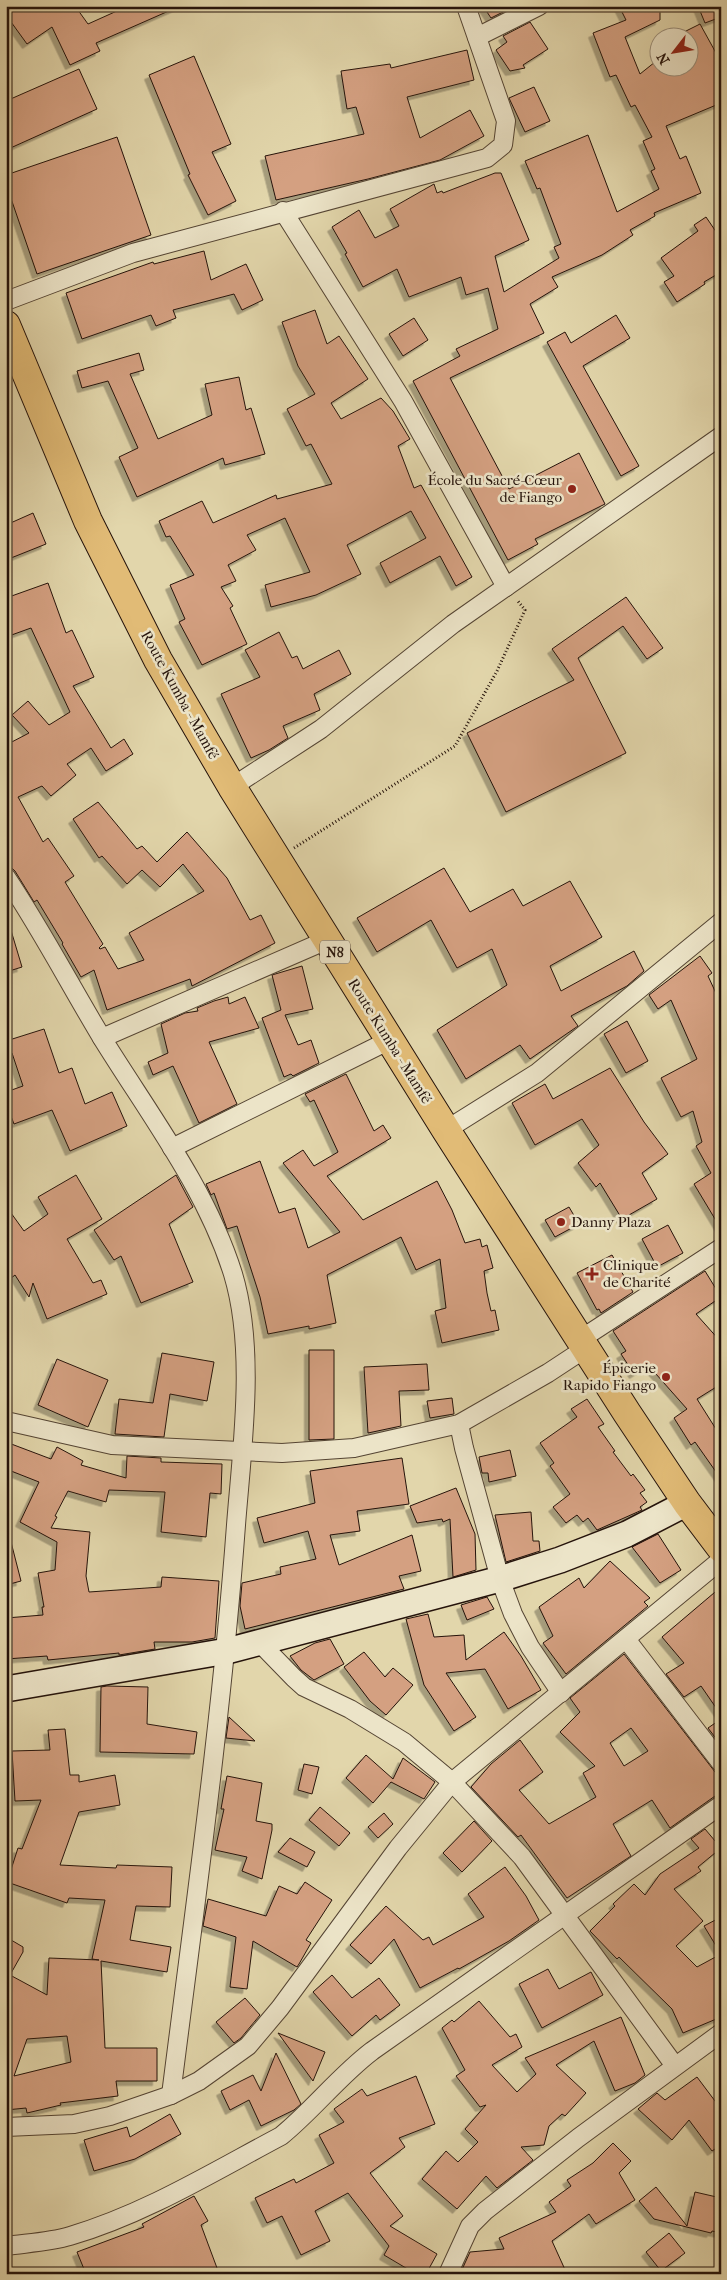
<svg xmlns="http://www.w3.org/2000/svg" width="727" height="2280" viewBox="0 0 727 2280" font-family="'IM FELL French Canon',serif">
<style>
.building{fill:#d4a081;stroke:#25130b;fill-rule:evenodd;filter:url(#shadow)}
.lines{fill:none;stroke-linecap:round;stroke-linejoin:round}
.minor-casing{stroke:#544433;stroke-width:20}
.secondary-casing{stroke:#25130b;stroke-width:28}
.trunk-casing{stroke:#25130b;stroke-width:30}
.path{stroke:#25130b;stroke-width:3;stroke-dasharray:1 2.5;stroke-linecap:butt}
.minor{stroke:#ece4c8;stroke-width:18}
.secondary{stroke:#ece4c8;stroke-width:25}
.trunk{stroke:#e1bb76;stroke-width:28}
.poi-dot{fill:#8f2418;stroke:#ece4c8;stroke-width:2}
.labels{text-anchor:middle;stroke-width:5;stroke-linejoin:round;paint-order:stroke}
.shield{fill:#ece4c8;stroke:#615244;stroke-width:1}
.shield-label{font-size:14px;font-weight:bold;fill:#25130b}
.poi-label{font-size:15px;fill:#25130b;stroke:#ece4c8;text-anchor:end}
.street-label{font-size:15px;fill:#25130b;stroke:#ece4c8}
</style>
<defs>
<filter id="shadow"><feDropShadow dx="-4.5" dy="4.5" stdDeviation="0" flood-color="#0004"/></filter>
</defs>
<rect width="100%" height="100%" fill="#e2d6ab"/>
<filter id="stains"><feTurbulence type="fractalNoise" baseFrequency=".004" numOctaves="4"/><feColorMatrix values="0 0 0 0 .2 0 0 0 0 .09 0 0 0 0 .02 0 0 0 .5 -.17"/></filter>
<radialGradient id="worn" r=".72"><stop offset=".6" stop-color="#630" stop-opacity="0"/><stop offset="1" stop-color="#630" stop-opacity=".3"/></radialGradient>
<g class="building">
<path d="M6 6H75L88 24 128 6H180L96 43 100 51 70 65 52 27 27 44 6 15Z"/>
<path d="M483 6H515L491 18Z"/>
<path d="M619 6H660V20L625 37 640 74 660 58V68H690V38H687L684 32 700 24 721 62V103L666 126 680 159 686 156 701 193 654 213 655 216 630 230 633 235 602 255 552 277 558 287 530 304 544 333 450 378 509 489 579 453 605 504 535 539 538 544 508 560 413 381 460 356 456 349 498 329 488 288 466 295 461 277 409 297 397 269 363 287 345 254 347 253 332 227 359 210 375 238 399 226 390 209 434 184 437 193 442 191 443 193 495 173H501L529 240 495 256 504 292 559 258 554 247 561 244 540 188 537 189 525 161 588 135 617 212 659 189 651 171 655 169 643 141 652 137 635 105 631 107 616 75 610 77 593 33 626 20Z"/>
<path d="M698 6H721V17L705 23Z"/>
<path d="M530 22 548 49 523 65 525 68 510 71 496 50 507 42 503 36Z"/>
<path d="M467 50 474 80 407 97 420 138 470 110 484 136 440 160 368 179 276 200 265 156 364 134 356 107 347 109 341 71 390 64 391 68Z"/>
<path d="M194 56 231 144 212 152 236 201 208 215 188 175 190 174 149 75Z"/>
<path d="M79 69 97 109 6 150V101Z"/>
<path d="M534 87 550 121 525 132 509 98Z"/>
<path d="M117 137 151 235 37 274 6 184V175Z"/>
<path d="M706 217 721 239V272L704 282 705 284 677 302 664 282 674 276 661 258 698 231 694 225Z"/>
<path d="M204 251 211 280 246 264 263 300 242 310 234 294 173 310 176 318 156 326 151 315 82 339 66 293 153 262 154 264Z"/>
<path d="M315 310 327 344 339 336 368 379 331 403 341 419 381 398 393 411 410 439 398 446 414 488 421 485 472 577 456 586 440 556 390 583 380 563 426 538 411 511 347 545 361 574 316 595 271 607 265 585 310 572 285 518 247 535 256 550 228 565 236 581 221 587 233 606 230 608 247 644 202 665 179 622 185 619 170 585 194 575 170 536 166 537 159 521 202 501 213 523 276 495 277 499 332 484 311 444 306 446 287 409 315 394 298 366 282 322Z"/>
<path d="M616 315 630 338 583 366 639 466 621 476 547 342 565 332 571 343Z"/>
<path d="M414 318 428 340 403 356 389 334Z"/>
<path d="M139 353 144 370 130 374 158 439 212 415 205 384 239 377 246 410 251 408 265 454 225 465 223 458 137 497 119 457 138 448 108 381 82 388 77 371Z"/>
<path d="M33 513 46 544 6 560V525Z"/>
<path d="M48 583 66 633 72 630 94 677 73 686 111 748 124 739 133 754 106 771 91 748 67 764 76 775 51 796 42 786 18 797 43 842 48 838 74 876 65 882 103 944 99 948 100 949 105 947 118 969 144 960 129 933 204 891 183 864 160 887 142 870 127 884 102 856 99 858 73 819 98 802 137 849 142 846 157 862 187 832 227 878 250 920 261 915 275 943 192 986 190 979 107 1010 94 970 81 977 62 944 63 943 37 900 34 902 15 871 6 863V745L29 733 12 715 28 701 49 725 70 712 31 628 6 637V598Z"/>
<path d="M626 597 663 648 647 659 623 626 578 658 626 753 506 812 467 733 574 680 552 649Z"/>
<path d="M279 632 292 658 297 656 303 669 339 650 351 674 314 694 320 710 283 726 288 738 269 750 251 758 221 694 260 677 245 650Z"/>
<path d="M444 868 470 912 513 889 523 906 570 881 602 937 550 966 561 991 634 951 644 971 627 986 571 1016 578 1026 530 1059 520 1045 466 1079 437 1030 507 985 492 949 457 968 431 920 377 952 357 918Z"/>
<path d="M6 927H10L22 967 6 972Z"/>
<path d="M700 956 712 973 708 976 721 1004V1229L694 1184 711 1173 696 1146 702 1142 693 1111 681 1117 661 1078 697 1059 671 1000 658 1009 649 995Z"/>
<path d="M302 966 313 1009 285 1015 298 1045 311 1040 319 1063 293 1076 291 1074 284 1077 262 1018 281 1010 272 975Z"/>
<path d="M228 997 229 1004 245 997 259 1028 209 1042 237 1104 199 1123 173 1066 153 1075 148 1062 168 1053 161 1024 185 1013 198 1011 197 1008 214 1001Z"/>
<path d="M627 1021 648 1061 626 1073 604 1034Z"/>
<path d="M44 1029 59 1073 72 1068 85 1104 112 1092 127 1126 70 1151 52 1110 14 1124 6 1103V1092L23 1086 12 1053 6 1055V1041Z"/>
<path d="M610 1068 644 1122 668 1154 642 1173 657 1199 622 1219 600 1183 596 1187 578 1163 599 1145 582 1119 535 1145 512 1103 545 1084 553 1099Z"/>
<path d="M346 1074 374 1131 383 1125 391 1138 327 1176 363 1220 437 1181 452 1210 465 1243 480 1239 482 1247 487 1245 493 1268 484 1271 487 1293 491 1311 495 1310 499 1330 442 1343 435 1311 446 1308 440 1259 416 1270 401 1237 327 1275 336 1323 309 1329V1326L268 1334 260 1297 237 1226 227 1229 214 1193 211 1195 206 1184 260 1161 279 1213 295 1208 308 1248 340 1232 283 1163 303 1150 314 1166 338 1152 314 1100 310 1102 305 1094Z"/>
<path d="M76 1175 102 1219 67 1239 93 1283 101 1280 107 1294 47 1319 33 1283 29 1297 15 1275 6 1282V1206L24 1231 48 1214 38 1197Z"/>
<path d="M176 1175 193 1207 169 1224 193 1282 141 1303 121 1256 114 1260 94 1230Z"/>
<path d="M569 1207 579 1224 555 1237 545 1220Z"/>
<path d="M668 1225 683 1253 657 1267 642 1239Z"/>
<path d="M612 1255 633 1292 601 1313 599 1309 597 1310 577 1273Z"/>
<path d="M705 1271 721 1297 696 1314 721 1342V1384L697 1399 721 1437V1479L695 1442 691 1445 674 1418 687 1409 648 1365 634 1374 621 1354 626 1351 613 1331Z"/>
<path d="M309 1350H334V1439L309 1440Z"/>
<path d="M162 1353 214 1362 207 1401 170 1394 164 1437 115 1434 119 1399 153 1403Z"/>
<path d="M57 1359 108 1380 88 1427 38 1405Z"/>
<path d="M427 1364 429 1390 399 1391 401 1426 368 1433 364 1367Z"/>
<path d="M452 1398 454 1414 430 1418 427 1401Z"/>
<path d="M587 1399 604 1424 598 1427 615 1451 613 1452 631 1476 633 1474 645 1490 640 1493 647 1502 640 1507 642 1510 597 1530 588 1518 583 1522 577 1515 566 1523 553 1507 570 1494 550 1466 554 1463 540 1443 577 1417 571 1409Z"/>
<path d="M6 1442 51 1459 57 1447 83 1461 81 1465 126 1478 127 1456 161 1458V1462L222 1464 221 1494 210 1493 206 1537 161 1532 165 1492 109 1490 106 1502 68 1491 55 1516 57 1517 51 1528 90 1532 86 1576 89 1592 161 1587 162 1577 219 1581 215 1638 192 1642H154L155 1649 119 1655V1653L48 1660 47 1656 6 1659V1618L43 1615 42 1607H44L38 1573 55 1570 57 1542 20 1522 39 1482 6 1469Z"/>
<path d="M510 1450 516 1476 489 1482 488 1473H482L479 1457Z"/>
<path d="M402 1458 409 1504 357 1511 360 1531 330 1535 339 1565 412 1535 421 1571 399 1576 404 1589 245 1629 240 1606 242 1583 281 1574 280 1567 316 1559 308 1531 264 1543 257 1518 315 1503 310 1471Z"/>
<path d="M456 1488 475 1534 476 1570 453 1577 450 1519 443 1522 442 1519 417 1523 410 1506Z"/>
<path d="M531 1512 533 1541H539L540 1551 506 1562 495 1515Z"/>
<path d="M658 1534 681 1570 660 1583 632 1547Z"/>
<path d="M11 1542 21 1581 6 1585V1543Z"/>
<path d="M610 1561 650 1598 644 1602 648 1606 566 1674 543 1643 553 1636 539 1607 579 1578 584 1588Z"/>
<path d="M721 1587V1715L701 1686 684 1697 666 1674 684 1663 662 1637Z"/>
<path d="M487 1597 494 1609 467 1620 461 1605Z"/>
<path d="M428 1614 434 1637 464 1635 466 1660 504 1632 521 1656 541 1690 508 1709 485 1669 446 1673 476 1717 454 1731 424 1685 406 1619Z"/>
<path d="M330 1639 344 1664 314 1680 301 1670 290 1656 315 1643Z"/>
<path d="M364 1652 385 1677 393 1668 413 1685 386 1715 370 1701 344 1667Z"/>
<path d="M624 1654 715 1772 721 1780V1794L715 1796 670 1828 652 1800 613 1824 631 1856 567 1898 521 1835 518 1837 471 1787 491 1764 520 1740 543 1772 519 1790 549 1824 596 1797 583 1773 595 1766 560 1732 580 1712 570 1698ZM631 1728 648 1751 624 1766 610 1743Z"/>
<path d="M107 1686 148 1687 147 1724 197 1732 194 1754 100 1752 101 1687Z"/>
<path d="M229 1717 255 1741 226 1738Z"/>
<path d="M721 1719V1745L708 1728Z"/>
<path d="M65 1729 70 1775H79V1782L115 1775 120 1805 79 1812 60 1865 116 1868 117 1865 172 1867 170 1907 136 1906 130 1940 171 1947 167 1972 101 1961 105 2048H157V2081H116L118 2096 60 2103 61 2105 27 2113 26 2108 6 2110V1937L23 1947V1952L10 1975 47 1995 49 1958 99 1960 92 1959 105 1900 69 1898 67 1903 7 1882 18 1848 22 1849 41 1800 15 1801 12 1751 50 1750 48 1730ZM67 2036 71 2062 14 2076 27 2039Z"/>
<path d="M366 1755 393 1779 403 1758 435 1782 424 1799 391 1782 373 1803 346 1778Z"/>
<path d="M304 1764 319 1767 312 1794 298 1790Z"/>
<path d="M227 1776 262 1783 256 1821 272 1824V1830L262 1879 242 1871 247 1857 215 1850 224 1809H221Z"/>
<path d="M320 1807 350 1833 339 1846 309 1820Z"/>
<path d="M384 1813 393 1824 378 1838 368 1827Z"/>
<path d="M474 1821 492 1841 462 1872 443 1853Z"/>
<path d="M705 1829 721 1848 698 1867 701 1871 674 1889 703 1921 676 1946 697 1967 721 1954 704 1926 721 1917V2017L683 2033 672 2009 619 1957 617 1959 590 1931 615 1906 613 1904 634 1884 645 1895 660 1874 699 1848 691 1839Z"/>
<path d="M290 1838 315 1852 307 1867 278 1852Z"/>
<path d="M505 1867 526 1896 539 1920 509 1941 459 1969 458 1968 420 1988 394 1939 371 1964 350 1945 386 1906 423 1940 429 1937 433 1945 484 1917 468 1894Z"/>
<path d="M305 1882 332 1900 306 1940 311 1943 299 1964 297 1967 253 1941 247 1989 230 1987 236 1937 203 1926 208 1899 266 1916 279 1886 297 1894Z"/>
<path d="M548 1969 559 1989 591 1972 603 1995 542 2028 519 1984Z"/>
<path d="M332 1975 352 1998 379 1978 400 2005 380 2020 376 2015 352 2036 313 1992Z"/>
<path d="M245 1998 260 2015 241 2038 234 2043 216 2022Z"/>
<path d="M479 2001 510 2037 516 2034 522 2047 492 2065 517 2092 536 2074 525 2058 621 2017 645 2075 635 2083 615 2091 594 2041 556 2065 586 2093 565 2116 562 2114 549 2126 544 2145 521 2147 533 2160 497 2188 486 2176 457 2209 422 2179 446 2151 458 2162 478 2142 465 2129 486 2105 480 2107 456 2076 465 2070 442 2028 452 2020 454 2022Z"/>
<path d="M278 2033 325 2052 313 2081Z"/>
<path d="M276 2053 301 2104 294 2110 261 2126 249 2100 230 2110 221 2091 253 2075 261 2091Z"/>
<path d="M416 2076 435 2124 399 2138 405 2147 370 2173 403 2216 390 2226 437 2254 426 2274H416L384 2255 389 2246 348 2193 315 2211 330 2241 301 2255 282 2216 267 2223 255 2198 294 2179 296 2183 334 2163 319 2135 344 2122 334 2109 362 2089 367 2096Z"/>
<path d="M697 2077 721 2109V2145L712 2151 689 2120 672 2140 638 2109 657 2093 665 2100Z"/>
<path d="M170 2114 181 2134 135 2159 94 2171 84 2140 127 2127 130 2137Z"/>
<path d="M613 2143 631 2161 619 2173 635 2200 596 2224 589 2214 552 2241 567 2274H460L470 2252 504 2249 499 2238 556 2212 549 2202 571 2186 567 2180 593 2163Z"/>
<path d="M656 2187 687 2226 695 2192 721 2198V2233L712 2231 711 2233 654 2219 639 2201Z"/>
<path d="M194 2196 208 2221 201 2225 217 2268 201 2274H86L77 2252 144 2227 142 2224Z"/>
<path d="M669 2233 685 2253 661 2271 646 2252Z"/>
</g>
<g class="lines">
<g class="minor-casing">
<g id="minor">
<path d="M477 37 539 6"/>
<path d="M283 211 403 401 506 587"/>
<path d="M6 301 133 253 487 158 503 145 506 121 466 6"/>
<path d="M232 787 321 729 453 624 721 436"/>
<path d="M6 877C41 929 70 985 102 1038 149 1114 206 1188 233 1274 256 1350 242 1447 236 1525 222 1716 195 1905 171 2095"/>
<path d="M102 1038 327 940"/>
<path d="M446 1130 537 1073 721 922"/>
<path d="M172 1148 390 1040"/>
<path d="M581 1339 721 1248"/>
<path d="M6 1421 112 1445 282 1453 354 1448 459 1424 548 1373 586 1348"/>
<path d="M459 1424 464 1448 500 1579 513 1614 530 1647 561 1693"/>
<path d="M626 1639 721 1763"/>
<path d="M259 1642 294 1678 304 1687 350 1709 404 1742 452 1782 522 1857 675 2066"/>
<path d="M6 2127 74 2124 110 2116 171 2095 199 2081 248 2046 280 2008 398 1848 452 1782 721 1560"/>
<path d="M6 2246C27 2243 50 2242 70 2236 145 2214 213 2172 281 2136 313 2110 339 2076 372 2051L721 1805"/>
<path d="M448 2274 470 2226 485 2211 578 2138 721 2033"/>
</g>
</g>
<g class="secondary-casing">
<path id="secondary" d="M6 1689 227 1651 500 1579 560 1560 627 1534 687 1503"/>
</g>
<g class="trunk-casing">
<path id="trunk" d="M6 325 88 521 158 660 232 787 446 1130 627 1413 687 1503 721 1548"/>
</g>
<path class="path" d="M294 848 455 746 497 671 525 610 517 600"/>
<use href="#minor" class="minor"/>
<use href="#secondary" class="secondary"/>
<use href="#trunk" class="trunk"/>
</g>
<g class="poi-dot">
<circle cx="572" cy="489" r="5"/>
<circle cx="561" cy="1222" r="5"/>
<path d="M589.5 1266.5h5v5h5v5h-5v5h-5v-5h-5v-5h5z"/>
<circle cx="666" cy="1377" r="5"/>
</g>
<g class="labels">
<rect class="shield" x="320" y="940.5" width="30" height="23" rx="4"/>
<g class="shield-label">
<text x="335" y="957">N8</text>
</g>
<g class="poi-label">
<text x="562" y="485">École du Sacré-Cœur<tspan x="562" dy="17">de Fiango</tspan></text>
<text x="571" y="1227" text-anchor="start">Danny Plaza</text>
<text x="603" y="1270" text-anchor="start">Clinique<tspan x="603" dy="17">de Charité</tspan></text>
<text x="656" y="1373">Épicerie<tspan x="656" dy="17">Rapido Fiango</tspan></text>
</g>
<g class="street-label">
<text transform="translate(180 695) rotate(61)" y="5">Route Kumba - Mamfé</text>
<text transform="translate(390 1041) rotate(58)" y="5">Route Kumba - Mamfé</text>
</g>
</g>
<rect width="727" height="2280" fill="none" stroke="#e2d6ab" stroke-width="25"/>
<rect x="8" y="8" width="712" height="2265" fill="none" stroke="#25130b" stroke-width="2.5"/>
<rect x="12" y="12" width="702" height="2255" fill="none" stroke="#25130b"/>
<g transform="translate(674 52) rotate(239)"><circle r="24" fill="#ece4c8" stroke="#9c907c"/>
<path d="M0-4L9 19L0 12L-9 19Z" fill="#8f2418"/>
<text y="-8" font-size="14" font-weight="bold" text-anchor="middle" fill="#25130b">N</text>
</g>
<rect width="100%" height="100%" filter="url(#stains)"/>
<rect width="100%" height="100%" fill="url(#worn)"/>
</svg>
